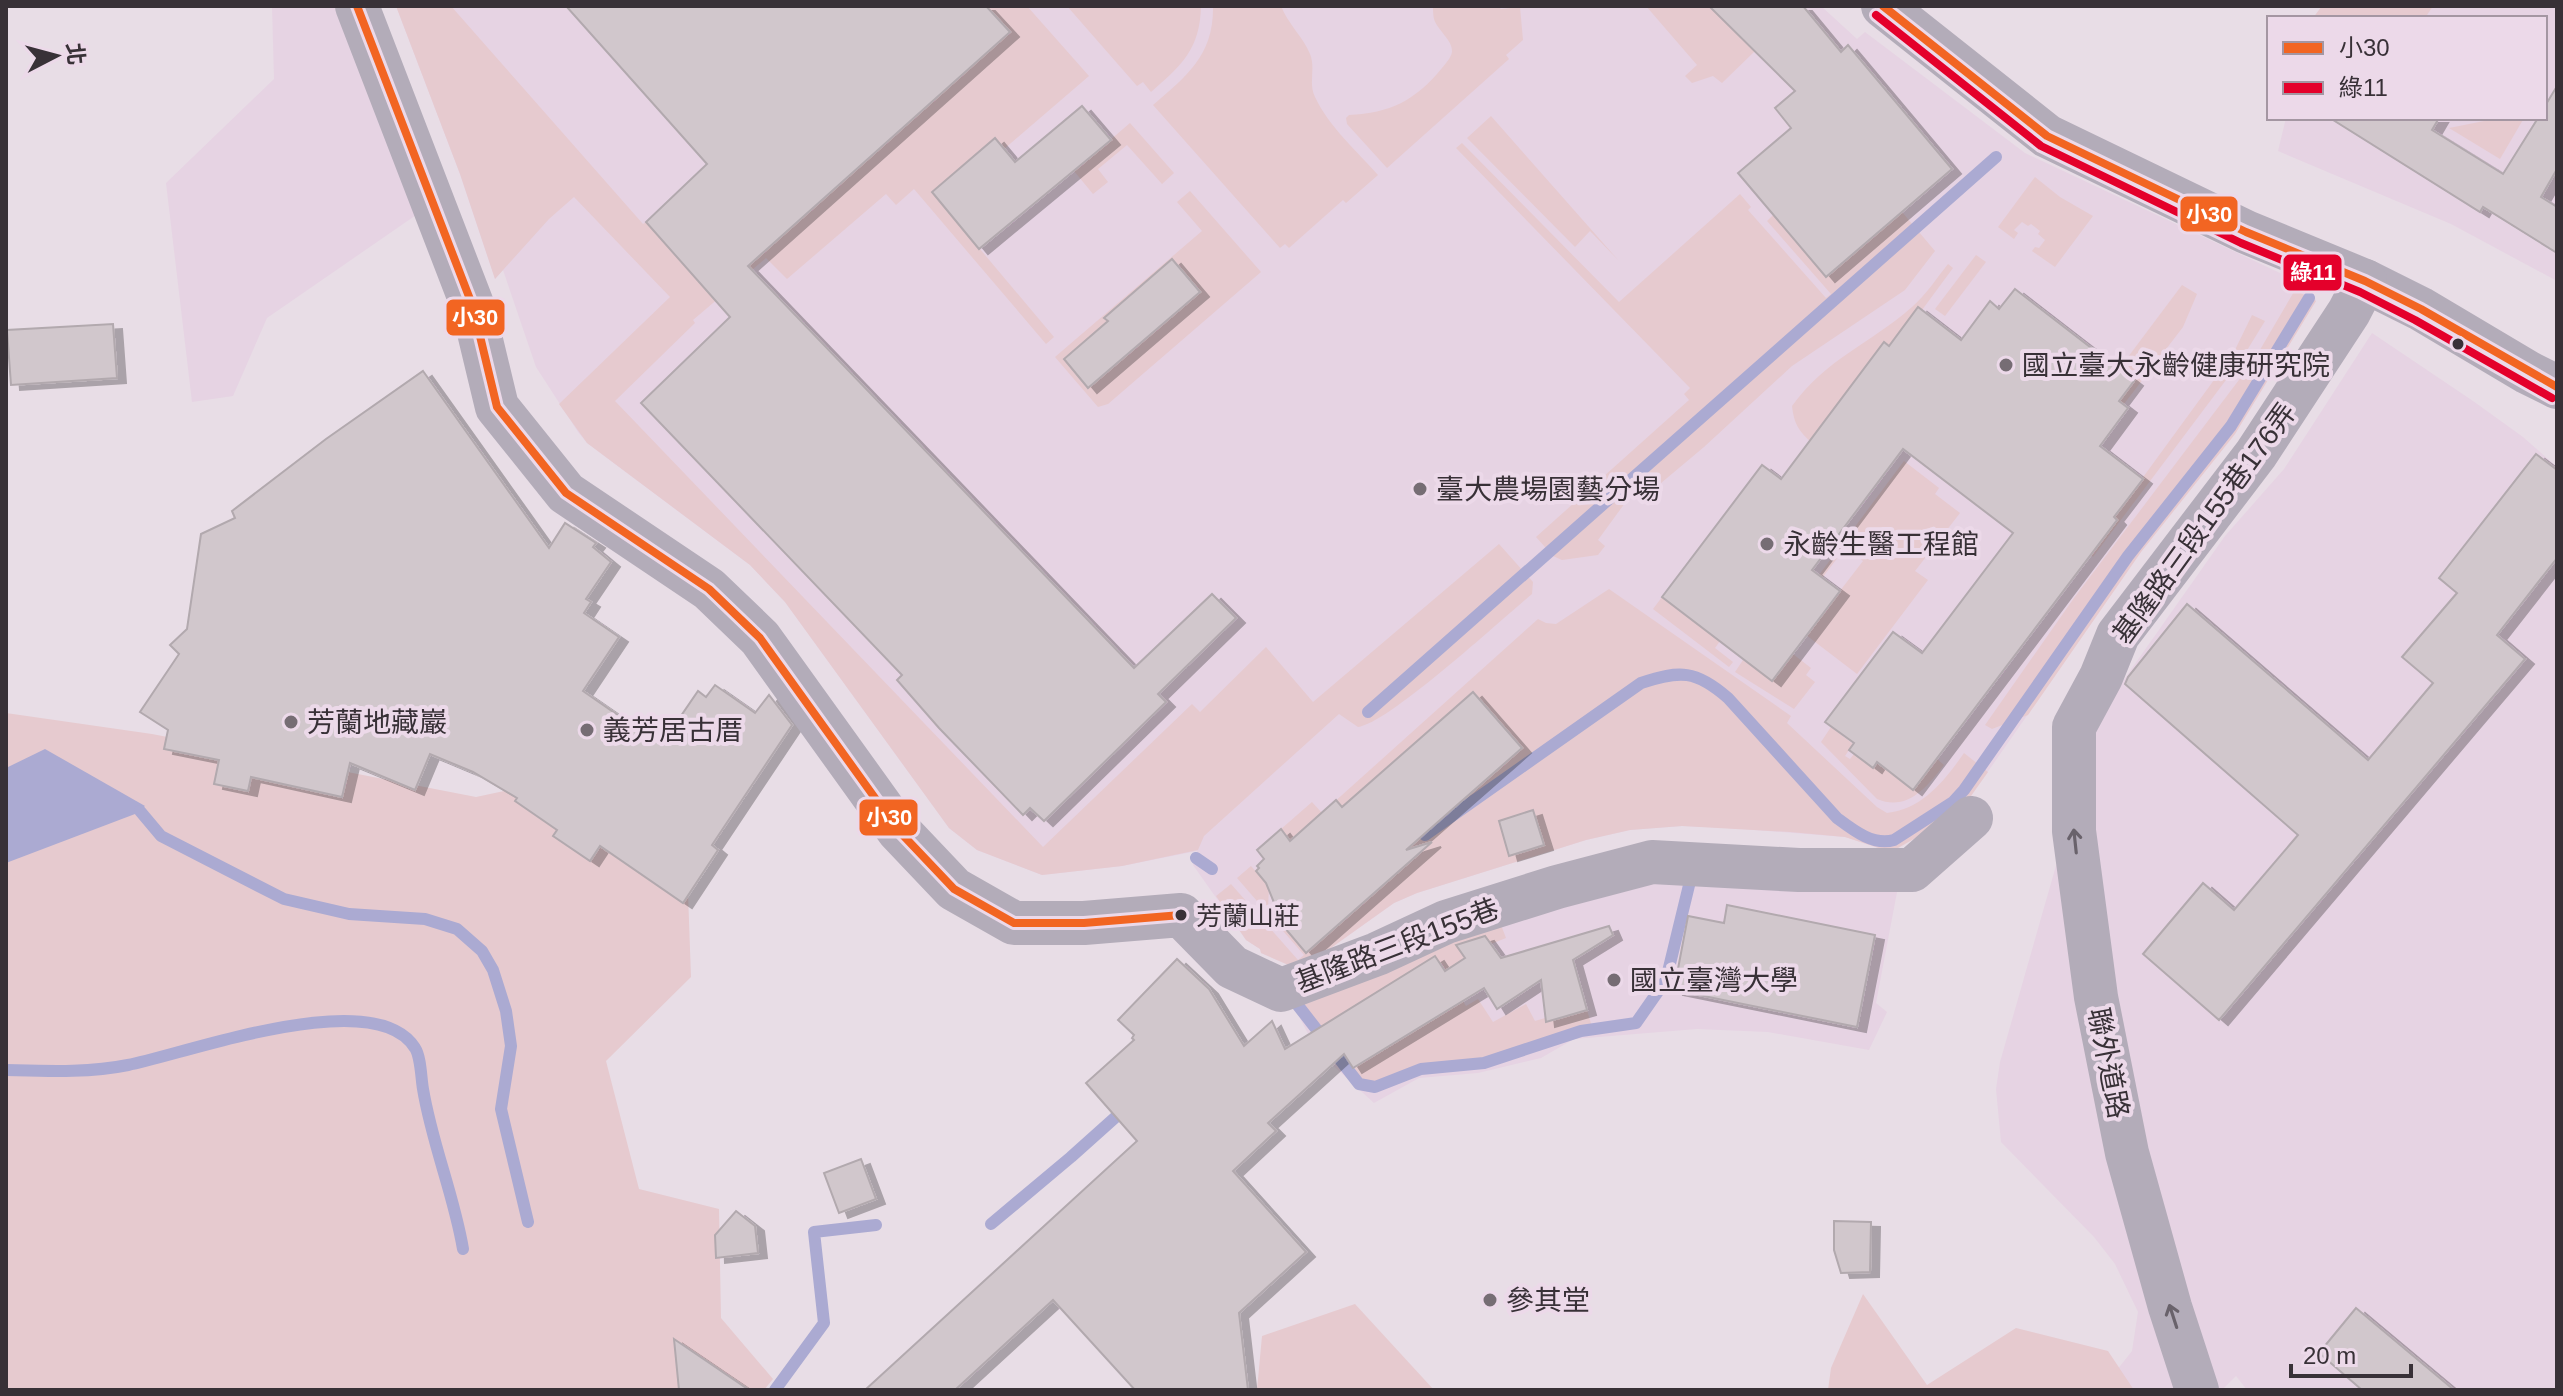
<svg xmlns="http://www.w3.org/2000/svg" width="2563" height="1396" viewBox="0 0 2563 1396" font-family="Helvetica,'Noto Sans TC',sans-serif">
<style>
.built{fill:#e6d3e3}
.green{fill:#e6cacf}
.water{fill:#abaad2}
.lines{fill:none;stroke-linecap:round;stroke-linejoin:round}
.stream{stroke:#abaad2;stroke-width:12}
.building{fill:#d1c7cc;stroke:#b2a9ae;stroke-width:2;filter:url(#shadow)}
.minor{stroke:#b3acb9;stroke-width:44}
.bus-1-casing{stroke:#ecd9e9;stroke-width:14}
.bus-2-casing{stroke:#ecd9e9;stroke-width:14}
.bus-1{stroke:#f26522;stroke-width:8}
.bus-2{stroke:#e4002b;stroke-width:8}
.oneway{stroke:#69626b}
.bus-dot{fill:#383137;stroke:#ecd9e9;stroke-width:3}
.poi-dot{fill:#766d74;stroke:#ecd9e9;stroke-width:3}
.labels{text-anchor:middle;stroke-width:8;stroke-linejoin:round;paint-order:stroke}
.bus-label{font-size:26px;fill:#383137;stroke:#ecd9e9;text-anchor:start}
.poi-label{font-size:28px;fill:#383137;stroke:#ecd9e9;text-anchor:start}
.street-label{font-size:28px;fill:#383137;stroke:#ecd9e9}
.line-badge{stroke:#ecd9e9;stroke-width:3}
.badge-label{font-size:22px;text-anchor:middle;font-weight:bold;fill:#fff}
</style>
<defs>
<filter id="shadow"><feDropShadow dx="9" dy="5" stdDeviation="0" flood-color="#0004"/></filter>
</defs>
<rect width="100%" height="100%" fill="#e8dde6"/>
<g class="built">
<path d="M272 6H334L381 109 419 213 267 318 233 396 192 402 166 183 274 79Z"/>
<path d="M396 6H1821L1857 39 1865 32 2025 153 2312 288 2316 301 2235 434 2141 552 1966 803 1891 852 1845 837 1729 828 1682 826 1630 830 1586 840 1417 893 1394 903 1300 970 1261 953 1260 949 1246 940 1193 865 1197 851 1122 866 1042 875 977 850 949 828 785 602 750 565 587 443 578 432 536 367 503 270 495 279 460 174Z"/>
<path d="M2322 6H2557V281L2451 224 2278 151 2286 118H2545V18H2313Z"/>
<path d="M2372 333 2473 401 2523 437 2557 467V1390H2247L2236 1376 2222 1390H2125L2113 1375 2132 1351 2138 1312 2115 1264 2094 1237 2001 1142 1996 1089 2000 1062 2099 715 2225 536 2284 469Z"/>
<path d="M1612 882 1898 887 1876 1003 1887 1012 1869 1050 1768 1032 1697 1029 1574 1039 1541 1058 1478 1073 1419 1078 1374 1103 1317 1051 1293 1005Z"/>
</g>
<g class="green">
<path d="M396 6H451L643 224 646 222 712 296 1009 33 986 6H1027L1089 76 1004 149 994 139 932 192 1054 337 1046 344 914 189 896 205 886 194 787 279 766 258 693 320 695 323 615 401 1043 847 1192 704 1200 712 1266 647 1313 702 1499 544 1533 582 1532 594C1502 619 1388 724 1358 727L1339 714 1204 836 1198 850 1122 866 1042 875 977 850 949 828 785 602 750 565 587 443 559 404 670 297 574 197 549 219 495 279 460 174Z"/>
<path d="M1067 6H1201C1200 49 1182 65 1151 92L1143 82 1137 86Z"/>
<path d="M1213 6H1281C1288 24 1303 37 1310 54 1316 69 1308 83 1315 97 1329 127 1357 151 1378 175L1346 203 1343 200 1289 248 1285 244 1280 248 1153 105C1187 76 1214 55 1213 6Z"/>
<path d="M1433 6H1497L1501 9 1520 7 1523 40 1506 55 1509 59 1387 168 1347 124 1346 118 1349 115C1390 113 1415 101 1442 68 1445 64 1451 58 1452 52 1453 40 1437 30 1434 19 1433 15 1433 10 1433 6Z"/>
<path d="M1646 6H1709L1755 51 1722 83 1713 76 1692 83 1685 76 1697 65Z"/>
<path d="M2322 6H2433L2425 18H2313Z"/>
<path d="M1491 116 1619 261 1590 231 1575 247 1467 138Z"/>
<path d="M2499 118H2524L2500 159 2449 128Z"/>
<path d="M1130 123 1174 173 1162 184 1127 145 1098 169 1108 182 1093 194 1074 171Z"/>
<path d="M1462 143 1619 302 1740 194 1751 207 1748 210 1826 298 1831 294 1767 221 1773 215 1826 276 1902 212 1935 251 1905 290 1792 366 1704 447 1642 499 1633 492 1598 540 1605 546 1598 555 1562 560 1553 556 1536 537 1689 400 1684 394 1690 388 1456 148Z"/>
<path d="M2035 177 2060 197 2093 216 2055 267 2032 251 2035 247 2039 248 2045 240 2038 234 2040 231 2031 224 2028 226 2022 222 2014 230 2018 233 2014 239 1998 227Z"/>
<path d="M1190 191 1261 272 1108 404 1098 407 1055 357 1202 231 1177 202Z"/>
<path d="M1976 255 1986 262 1945 316 1935 309Z"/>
<path d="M1948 264 1953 268 1922 310 1918 307 1889 346 1884 342 1810 441C1798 430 1794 423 1792 406 1827 358 1870 344 1912 307 1926 295 1936 279 1948 264Z"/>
<path d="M2182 285 2197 294 2183 327 2124 404 2120 401 2134 381 2119 369Z"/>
<path d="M2295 290 2316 301 2235 434 2141 552 2028 715 1992 729 1985 725 2074 598 2254 360Z"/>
<path d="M2252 315 2265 321 2241 360 2093 557 2091 555 2117 520 2114 517 2233 354Z"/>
<path d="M1904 461 1939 488 1935 494 1960 513 1915 571 1928 580 1857 674 1806 635 1863 561 1853 553 1863 539 1856 534 1822 578 1819 575Z"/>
<path d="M1609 589 1791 716 1787 723 1877 807 1887 813C1923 809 1945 780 1964 753L1988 772 1966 803 1933 828 1891 852 1845 837 1790 832 1682 826 1630 830 1586 840 1417 893 1394 903 1300 970 1261 953 1260 949 1246 940 1216 896 1231 884 1298 960 1304 955 1237 878 1251 866 1269 886 1268 909 1278 921 1300 902 1278 852 1290 841 1281 829 1312 802 1322 813 1538 619 1546 623 1556 624Z"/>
<path d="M1662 597 1720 641 1715 648 1733 662 1729 667 1653 609Z"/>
<path d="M1793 654 1811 668 1806 675 1815 682 1794 709 1735 672 1743 660 1772 681Z"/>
<path d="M6 713 152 734 476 797 552 781 688 893 691 977 606 1061 639 1189 719 1209 721 1318 773 1379 764 1390H6Z"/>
<path d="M1831 727 1853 744 1845 756 1850 759 1854 754 1872 768 1877 762 1913 790 1937 759 1944 765C1927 787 1907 812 1877 799L1821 742Z"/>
<path d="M1498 917 1506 938 1491 944 1489 942 1445 971 1466 1006 1478 999 1493 1022 1526 1004 1535 1021 1545 1018 1546 1022 1587 1010 1592 1027 1484 1060 1419 1066 1376 1084 1361 1081 1299 1002Z"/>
<path d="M1863 1294 1927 1385 2016 1328 2108 1351 2134 1390H1828L1831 1368Z"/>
<path d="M1355 1304 1434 1390H1257L1262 1336Z"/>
</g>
<path class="water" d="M45 749 145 806 135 814 6 863V768Z"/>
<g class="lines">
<g class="stream">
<path d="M1368 712 1996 157"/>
<path d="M140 811 161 836 284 899 349 914 425 919 457 929 482 951 493 970 506 1011 511 1046 501 1109 528 1222"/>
<path d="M1425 835 1641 683C1680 670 1696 670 1728 698L1837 818C1853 830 1873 846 1894 840L1953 802 1964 790 2128 556 2231 426 2309 298"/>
<path d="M1196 858 1212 869"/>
<path d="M1296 1003 1359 1084 1375 1087 1421 1069 1484 1063 1581 1031 1636 1023 1666 980 1692 873"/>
<path d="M6 1070C46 1071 89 1073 128 1065 186 1054 375 983 415 1048 421 1057 421 1078 423 1089 432 1144 454 1195 463 1249"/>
<path d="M991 1224 1071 1157 1128 1106"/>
<path d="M775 1390 824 1323 814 1232 876 1225"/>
</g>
</g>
<g class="building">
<path d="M566 6H986L1010 32 748 266 1134 668 1212 594 1236 618 1158 694 1166 702 1044 821 1030 808 1023 815 939 728 897 680 902 675 641 403 730 317 646 222 707 164Z"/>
<path d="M1709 6H1803L1841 52 1848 45 1952 169 1826 277 1738 173 1791 128 1775 108 1795 91Z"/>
<path d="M2557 86V169L2541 197 2557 207V253L2483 207 2480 212 2330 118H2439L2432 130 2503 174 2538 118H2545V106Z"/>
<path d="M1082 106 1111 140 979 249 932 192 995 138 1015 162Z"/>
<path d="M1172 259 1200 292 1088 388 1064 359 1108 321 1104 318Z"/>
<path d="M2015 289 2134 381 2119 401 2128 408 2100 446 2143 479 2114 517 2117 520 1913 790 1877 762 1873 768 1849 750 1854 743 1825 722 1893 632 1922 653 2013 533 1903 449 1812 570 1840 591 1772 681 1662 597 1762 465 1781 479 1884 342 1889 346 1918 307 1961 340 1990 301 1999 309Z"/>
<path d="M113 324 117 378 11 385 7 330Z"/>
<path d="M423 371 549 548 565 523 596 543 593 547 611 562 586 599 591 602 584 613 619 637 583 691 661 745 698 691 706 697 715 685 755 713 769 695 792 725 712 845 718 850 683 903 600 846 590 861 553 836 557 830 515 801 517 798 473 772 430 754 415 790 350 763 342 797 251 777 248 791 214 784 219 760 164 749 168 730 140 712 179 654 170 645 187 629 201 534 235 518 232 511 326 439Z"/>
<path d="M2536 454 2557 470V558L2497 635 2525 659 2219 1020 2143 954 2203 883 2234 910 2298 835 2125 684 2128 677 2187 604 2368 760 2433 683 2402 657 2457 593 2439 578Z"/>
<path d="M1473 692 1522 748 1406 850 1432 842 1306 953 1284 927 1266 883 1256 871 1259 868 1257 866 1264 859 1257 850 1281 829 1290 841 1336 800 1342 807Z"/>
<path d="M1533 810 1544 845 1509 856 1499 821Z"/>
<path d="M1727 905 1875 935 1857 1027 1674 990 1688 916 1724 923Z"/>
<path d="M1609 926 1613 935 1573 960 1587 1010 1546 1022 1541 980 1497 1009 1484 988 1353 1068 1344 1054 1268 1123 1276 1131 1233 1171 1306 1252 1239 1313 1248 1390H1135L1053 1300 955 1390H865L1137 1141 1086 1083 1134 1040 1132 1038 1134 1035 1118 1020 1177 959 1209 989 1244 1046 1272 1021 1285 1049 1435 956 1445 971 1465 958 1456 945 1485 936 1501 958Z"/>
<path d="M861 1159 876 1199 839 1213 824 1173Z"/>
<path d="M736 1211 755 1226 758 1253 716 1258 715 1235Z"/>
<path d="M1834 1221 1871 1222 1870 1272 1841 1273 1834 1250Z"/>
<path d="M2356 1308 2454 1390H2362L2319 1353Z"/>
<path d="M674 1339 749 1390H679Z"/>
</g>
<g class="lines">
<g class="minor">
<path d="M357 6 473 307 497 407 566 493 709 589 760 638 898 830 954 889 1014 923H1084L1181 915 1232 967 1281 990 1377 954 1446 922 1557 887 1652 862 1799 870H1912L1971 818"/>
<path d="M1883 6 2047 136 2246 232 2365 281 2421 309 2527 372 2557 387"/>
<path d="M2197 1390 2170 1307 2127 1153 2096 997 2074 831V727L2101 677 2118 635 2256 454 2349 312 2365 281"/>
</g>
<g class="bus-1-casing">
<g id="bus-1">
<path d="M357 6 473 307 497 407 566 493 709 589 760 638 898 830 954 889 1014 923H1084L1181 915"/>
<path d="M1883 6 2047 136 2246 232 2365 281 2421 309 2557 387"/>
</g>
</g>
<g class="bus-2-casing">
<path id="bus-2" d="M1876 15 2041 146 2241 243 2360 292 2415 320 2552 398"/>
</g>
<use href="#bus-1" class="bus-1"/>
<use href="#bus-2" class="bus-2"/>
</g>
<defs><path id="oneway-shaft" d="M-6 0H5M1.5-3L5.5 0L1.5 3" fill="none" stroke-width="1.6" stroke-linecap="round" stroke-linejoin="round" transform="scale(2)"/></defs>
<g class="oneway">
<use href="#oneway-shaft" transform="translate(2075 841) rotate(-96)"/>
<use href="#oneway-shaft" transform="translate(2173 1316) rotate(-108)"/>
</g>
<g class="bus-dot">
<circle cx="2458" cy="344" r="7"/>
<circle cx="1181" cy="915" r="7"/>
</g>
<g class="poi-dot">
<circle cx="2006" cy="365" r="8"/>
<circle cx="1420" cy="489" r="8"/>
<circle cx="1767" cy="544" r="8"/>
<circle cx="291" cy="722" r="8"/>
<circle cx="587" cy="730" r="8"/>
<circle cx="1614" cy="980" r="8"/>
<circle cx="1490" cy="1300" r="8"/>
</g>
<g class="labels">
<g class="bus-label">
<text x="1196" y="925">芳蘭山莊</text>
</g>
<g class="poi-label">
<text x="2022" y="375">國立臺大永齡健康研究院</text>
<text x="1436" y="499">臺大農場園藝分場</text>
<text x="1783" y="554">永齡生醫工程館</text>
<text x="307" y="732">芳蘭地藏巖</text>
<text x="603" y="740">義芳居古厝</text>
<text x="1630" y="990">國立臺灣大學</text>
<text x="1506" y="1310">參其堂</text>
</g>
<g class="street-label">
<text transform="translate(2204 523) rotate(-54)" y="10">基隆路三段155巷176弄</text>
<text transform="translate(1397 945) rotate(-21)" y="10">基隆路三段155巷</text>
<text transform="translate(2109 1063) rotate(79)" y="10">聯外道路</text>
</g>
</g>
<g class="line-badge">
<rect x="2179" y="195" width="60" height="38" rx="8" fill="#f26522"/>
<rect x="2282" y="253" width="61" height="39" rx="8" fill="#e4002b"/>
<rect x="445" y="298" width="61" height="39" rx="8" fill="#f26522"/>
<rect x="858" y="798" width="61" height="39" rx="8" fill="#f26522"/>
</g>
<g class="badge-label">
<text x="2209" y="222">小30</text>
<text x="2313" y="280">綠11</text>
<text x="475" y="325">小30</text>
<text x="889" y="825">小30</text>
</g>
<rect width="2563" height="1396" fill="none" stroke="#383137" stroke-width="16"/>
<rect x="2267" y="16" width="280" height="104" fill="#ecd9e9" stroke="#a496a2" stroke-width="2"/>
<rect x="2283" y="42" width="40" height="12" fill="#f26522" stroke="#a496a2" stroke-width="2"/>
<text x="2339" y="56" font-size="24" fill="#383137">小30</text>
<rect x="2283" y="82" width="40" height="12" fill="#e4002b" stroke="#a496a2" stroke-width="2"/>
<text x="2339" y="96" font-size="24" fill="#383137">綠11</text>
<g transform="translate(56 56) rotate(84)" stroke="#ecd9e9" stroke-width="6" paint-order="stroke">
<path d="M0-6L14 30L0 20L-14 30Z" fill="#383137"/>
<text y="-12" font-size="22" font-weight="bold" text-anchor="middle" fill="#383137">北</text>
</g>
<path d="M2291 1364v12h120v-12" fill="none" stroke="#383137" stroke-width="4"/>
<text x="2303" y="1364" font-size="24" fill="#383137" stroke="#ecd9e9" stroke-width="6" paint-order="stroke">20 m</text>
</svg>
